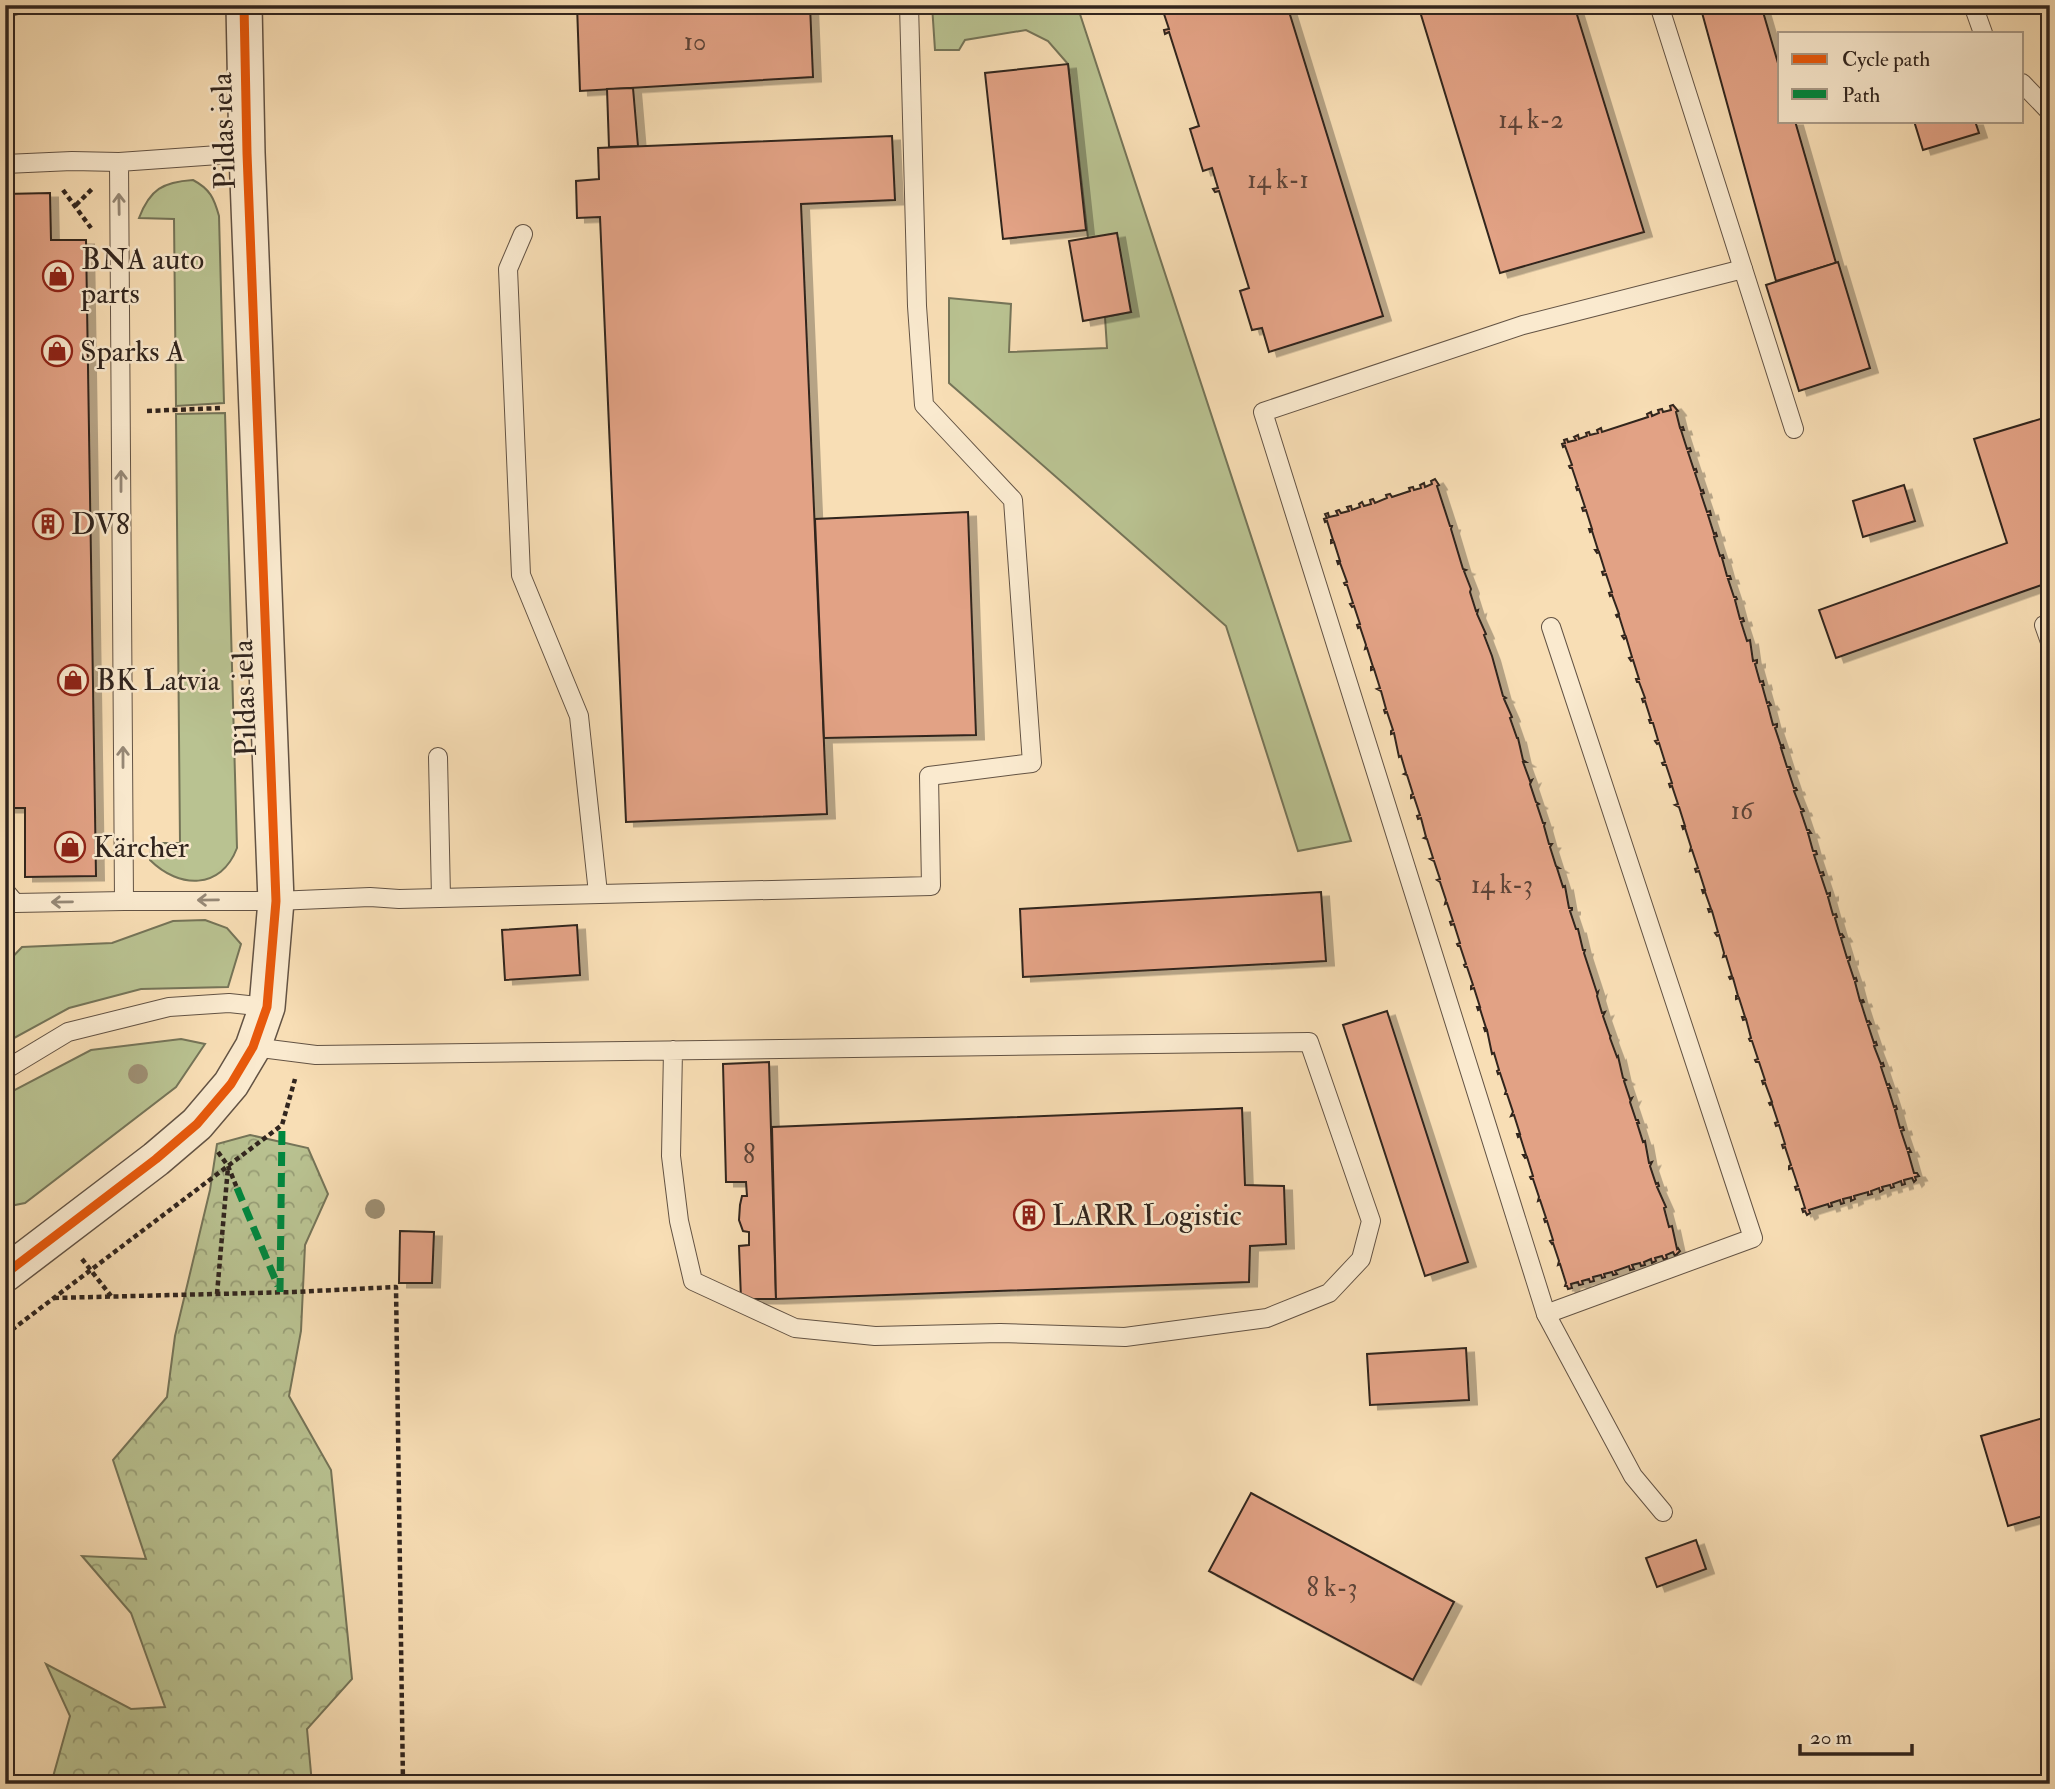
<svg xmlns="http://www.w3.org/2000/svg" width="2055" height="1789" viewBox="0 0 2055 1789" font-family="'IM FELL Double Pica',serif">
<style>
.grass{fill:#b9c291;stroke:#757458;stroke-width:2}
.forest{fill:url(#forest-crowns);stroke:#757458;stroke-width:2}
.building{fill:#e2a285;stroke:#31251e;stroke-width:2;filter:url(#shadow)}
.lines{fill:none;stroke-linecap:round;stroke-linejoin:round}
.service-casing{stroke:#635344;stroke-width:20}
.minor-casing{stroke:#635344;stroke-width:38}
.path{stroke:#31251e;stroke-width:4.5;stroke-dasharray:5 3.5;stroke-linecap:butt}
.service{stroke:#faeacf;stroke-width:18}
.minor{stroke:#faeacf;stroke-width:35}
.quiet{stroke:#00873e;stroke-width:7;stroke-dasharray:14 7;stroke-linecap:butt}
.cycleway-casing{stroke:#faeacf;stroke-width:13}
.cycleway{stroke:#e8590c;stroke-width:9}
.tree{fill:#9d8e72}
.oneway{stroke:#968876}
.labels{text-anchor:middle;stroke-width:5;stroke-linejoin:round;paint-order:stroke}
.number-label{font-size:26px;fill:#5d4438}
.street-label{font-size:30px;fill:#31251e;stroke:#faeacf}
.poi-label{font-size:30px;fill:#31251e;stroke:#faeacf;text-anchor:start}
</style>
<defs>
<pattern id="forest-crowns" width="20" height="18" patternUnits="userSpaceOnUse" patternTransform="scale(1.75)"><rect width="20" height="18" fill="#b9c291"/><path d="M2 6a3 3 0 1 1 6 0M12 15a3 3 0 1 1 6 0" fill="none" stroke="#979d76"/></pattern>
<filter id="shadow"><feDropShadow dx="8" dy="4.5" stdDeviation="0" flood-color="#0004"/></filter>
</defs>
<rect width="100%" height="100%" fill="#f8deb5"/>
<filter id="stains"><feTurbulence type="fractalNoise" baseFrequency=".00286" numOctaves="4"/><feColorMatrix values="0 0 0 0 .2 0 0 0 0 .09 0 0 0 0 .02 0 0 0 .5 -.17"/></filter>
<radialGradient id="worn" r=".72"><stop offset=".6" stop-color="#630" stop-opacity="0"/><stop offset="1" stop-color="#630" stop-opacity=".3"/></radialGradient>
<g class="grass">
<path d="M932 5H1077L1351 841 1298 851 1226 626 949 383V298L1011 304 1009 352 1107 348 1105 317 1131 312 1088 238 1068 64 1048 41 1026 30 965 40 959 50H935Z"/>
<path d="M193 180C210 189 214 198 219 216L224 403 176 406 174 219 139 218C150 189 163 182 193 180Z"/>
<path d="M225 413 237 848C221 890 179 889 150 860L151 843H180L176 414Z"/>
<path d="M205 920 227 928 241 944 228 987 141 989 69 1008 5 1043V965L22 947 112 943 173 921Z"/>
<path d="M181 1039 205 1044 176 1087 25 1203 5 1207V1095L91 1050Z"/>
</g>
<path class="forest" d="M250 1135 308 1148 328 1194 305 1245 301 1331 289 1396 331 1470 352 1679 307 1729 312 1784H51L70 1716 46 1664 131 1709 165 1707 131 1613 82 1556 146 1559 113 1460 167 1397 175 1336 210 1190 217 1144Z"/>
<g class="building">
<path d="M577 5H810L813 77 580 91Z"/>
<path d="M1161 5H1287L1383 316 1269 352 1262 328 1252 330 1240 291 1249 288 1219 191 1215 192 1213 189 1218 188 1212 168 1203 171 1190 129 1199 126 1169 32 1165 34 1164 30 1169 29Z"/>
<path d="M1418 5H1574L1644 232 1500 273Z"/>
<path d="M1715 5H1761L1780 70V121H1795L1836 263 1776 281 1701 9Z"/>
<path d="M1068 64 1086 230 1003 239 985 73Z"/>
<path d="M633 88 638 146 609 147 607 89Z"/>
<path d="M1914 121H1975L1979 133 1923 150Z"/>
<path d="M892 136 895 200 801 204 827 814 626 822 600 217 577 218 576 181 599 179 598 148Z"/>
<path d="M50 193 51 240H86L96 876 25 877V808H5V194Z"/>
<path d="M1117 233 1131 312 1083 321 1069 241Z"/>
<path d="M1838 262 1870 368 1799 391 1766 285Z"/>
<path d="M1673 405 1678 411 1676 412 1680 428 1683 427 1684 430H1681L1687 449 1690 448 1691 451 1688 452 1694 470 1696 469 1697 472 1695 473 1701 491 1703 490 1704 493 1701 494 1707 512 1710 511 1711 515H1708L1714 534 1716 533 1717 536 1714 537 1720 556 1723 555 1724 558H1722L1727 576H1730L1731 579H1728L1734 597H1736L1737 599 1735 600 1740 619 1743 618 1744 621 1741 622 1747 641 1750 640 1753 661 1757 660V663L1755 664 1760 682 1763 681 1764 685H1762L1767 703 1769 702 1771 705 1768 706 1773 725 1777 724V727L1775 728 1781 746 1783 745 1784 748H1781L1787 767H1790L1791 769 1788 770 1794 788H1796L1797 790 1794 791 1801 809H1803L1804 811 1801 812 1807 830H1809L1811 833H1808L1813 851H1816L1817 854 1814 855 1820 873 1823 872 1824 875 1821 876 1827 894 1830 893V896L1828 897 1833 915 1836 914 1837 917 1835 918 1840 935 1842 934 1844 937 1841 938 1847 958 1850 957V960L1848 961 1854 979 1856 978 1857 981 1855 982 1860 1001 1863 1000 1864 1002 1861 1003 1867 1022 1869 1021 1871 1024 1868 1025 1874 1043 1876 1042 1877 1045 1874 1046 1881 1064 1883 1063 1884 1066 1881 1067 1887 1085 1889 1084 1891 1088H1888L1894 1107 1896 1106 1897 1109 1895 1110 1900 1128 1903 1127 1904 1130 1901 1131 1907 1149 1909 1148 1911 1152H1908L1914 1173H1917L1919 1176 1915 1177 1916 1180 1914 1182 1912 1178 1904 1180 1905 1184 1902 1185 1901 1181 1893 1184 1894 1187 1891 1188 1890 1185 1882 1187 1883 1190 1880 1192 1879 1188 1871 1191 1872 1194 1868 1195V1192L1854 1196 1855 1199 1851 1201V1197L1843 1199 1844 1203 1841 1204 1840 1200 1831 1203 1832 1206 1829 1207 1828 1204 1809 1210 1810 1213 1807 1215 1805 1211 1803 1212 1802 1209 1805 1208 1799 1189 1796 1190 1795 1187 1798 1186 1792 1168 1789 1169V1166L1791 1165 1785 1147 1783 1148 1782 1145 1785 1144 1779 1125 1776 1126 1775 1123 1778 1122 1772 1104 1770 1105 1769 1103 1772 1102 1765 1083 1763 1084 1762 1081 1765 1080 1759 1062H1756L1755 1060 1758 1059 1752 1041H1750L1749 1039 1751 1038 1746 1019 1743 1020 1742 1017H1745L1739 998 1736 999V996H1738L1733 978 1730 979 1729 977 1732 976 1726 956 1723 957 1724 953 1719 935 1717 936 1715 933 1718 932 1712 911 1709 912 1708 909H1711L1705 892 1703 893 1702 890H1705L1699 871 1696 872 1695 869 1698 868 1692 850 1690 851 1691 847 1685 828 1683 829 1682 826H1685L1679 807 1675 805 1678 804 1672 786 1670 787 1669 784 1672 783 1666 765H1663L1662 763 1665 762 1659 743 1657 744 1655 741 1658 740 1653 723H1650L1649 720H1651L1645 701 1643 702 1642 699 1645 698 1639 682H1637L1636 679H1639L1633 660 1631 661 1629 658 1632 657 1626 637 1624 639 1622 636 1625 635 1619 616 1617 617 1616 615 1619 614 1612 595 1610 596 1609 593 1612 592 1606 574 1603 575 1602 572 1605 571 1599 552 1597 553 1595 550H1598L1592 531 1590 532 1589 529H1592L1586 510 1583 511 1582 508 1585 507 1579 489 1577 490 1576 487 1578 486 1572 468H1570L1569 466 1572 465 1565 446 1563 447 1562 444 1565 443 1564 440 1567 439 1568 442 1576 440 1574 437 1578 435 1579 439 1587 436 1586 433 1589 432 1590 435 1598 433 1597 430 1601 428 1602 432 1648 417 1647 414 1651 412 1652 416 1659 413 1658 410 1662 409 1663 412 1671 410 1670 406Z"/>
<path d="M2050 416V582L1836 658 1819 610 2007 543 1974 439Z"/>
<path d="M1435 479 1439 485 1437 486 1450 526H1452L1451 529 1463 569 1466 570 1464 571 1471 589 1470 592 1476 611 1478 610 1477 614 1486 634 1484 635 1492 656 1503 696 1506 698 1504 699 1512 717 1510 718 1517 738H1518L1523 760 1526 762H1523L1530 781 1532 780 1530 784 1536 802 1539 804 1537 805 1543 823H1545L1544 826 1549 844H1552L1550 847 1556 866 1559 868H1557L1563 887 1565 886 1569 908H1572V910L1570 911 1576 929H1578L1583 950H1585L1584 953 1597 993 1598 992 1597 996 1602 1013 1605 1012 1603 1016 1610 1036 1611 1035 1610 1038 1617 1057 1618 1056 1623 1078 1626 1080 1624 1081 1630 1099 1632 1098 1630 1102 1636 1120H1638L1639 1123H1637L1643 1142 1645 1141 1649 1163 1652 1162 1650 1166 1656 1184 1658 1183 1659 1186 1657 1187 1666 1207 1664 1208 1669 1227 1672 1226 1677 1249 1678 1248 1680 1251 1675 1256 1673 1252 1666 1255 1667 1258 1664 1260 1662 1256 1655 1258 1656 1261 1652 1263 1651 1259 1644 1262 1645 1265 1641 1266 1640 1263 1632 1265 1634 1269 1630 1270 1629 1266 1615 1271 1617 1274 1613 1275 1612 1272 1604 1274 1605 1277 1602 1278 1601 1275 1593 1277 1594 1281 1590 1282 1589 1279 1582 1281 1583 1284 1579 1285 1578 1282 1571 1284 1572 1288 1568 1289 1567 1286H1565L1566 1283 1560 1264 1558 1265 1559 1261 1553 1243 1552 1244 1550 1241 1553 1240 1547 1221 1545 1222 1544 1219 1546 1218 1540 1200 1538 1201 1539 1197 1533 1179H1531L1530 1177 1533 1176 1527 1157 1525 1158 1523 1155H1526L1520 1136 1518 1137 1517 1134H1520L1514 1115 1511 1116 1513 1112 1507 1094H1505L1506 1091 1500 1073 1498 1074 1497 1071 1499 1070 1494 1053 1492 1054 1487 1030 1485 1031 1484 1028H1486L1480 1009 1478 1010 1477 1007H1480L1474 988 1471 989V986L1473 985 1467 967H1465L1464 965 1466 964 1460 946H1458L1457 944 1460 943 1454 924 1451 925 1450 922 1453 921 1447 903 1445 904 1446 900 1440 882 1437 880 1440 879 1434 861 1430 859 1433 858 1427 839 1424 838 1426 837 1421 818 1418 819 1417 816 1420 815 1414 797 1411 798V795L1413 794 1407 775 1404 774 1406 773 1401 756 1399 757 1394 733 1391 734V731L1393 730 1387 712 1385 713 1384 710 1386 709 1381 691 1377 689 1380 688 1374 669 1371 670V667H1373L1367 648 1365 649 1366 645 1360 627 1358 628 1357 625 1360 624 1354 606 1352 607 1350 604 1353 603 1347 585H1345L1344 583 1347 582 1340 563 1338 564 1337 561H1340L1334 542 1331 543V540H1333L1327 521 1325 522 1324 519 1327 518 1325 514 1328 513 1329 517 1338 515 1336 511 1339 510 1341 513 1349 511 1347 507 1351 506 1352 510 1360 507 1359 504 1362 502 1364 506 1371 504 1370 500 1373 499 1375 503 1387 498 1386 495 1390 494 1392 497 1410 491 1409 488 1413 487 1414 490 1421 488 1420 485 1424 483 1425 487 1432 484 1431 481Z"/>
<path d="M1904 485 1915 521 1863 537 1853 501Z"/>
<path d="M968 512 976 735 824 738 815 519Z"/>
<path d="M1321 892 1326 961 1023 977 1020 909Z"/>
<path d="M577 925 580 975 505 980 502 930Z"/>
<path d="M1387 1011 1468 1262 1425 1276 1343 1025Z"/>
<path d="M769 1062 776 1299H741L739 1246 749 1245V1232L743 1231 739 1220 740 1205 742 1196H747L746 1182H726L723 1064Z"/>
<path d="M1242 1108 1245 1185 1284 1186 1286 1244 1250 1246 1249 1282 776 1299 772 1127Z"/>
<path d="M400 1231 434 1232 432 1283H399Z"/>
<path d="M1466 1348 1469 1400 1370 1405 1367 1354Z"/>
<path d="M2050 1416V1514L2008 1526 1981 1436Z"/>
<path d="M1251 1493 1454 1602 1413 1680 1209 1571Z"/>
<path d="M1696 1540 1706 1569 1657 1587 1646 1558Z"/>
</g>
<g class="lines">
<g class="service-casing">
<g id="service">
<path d="M1659 5 1794 429"/>
<path d="M1973 5 1983 33"/>
<path d="M5 8 17 5"/>
<path d="M2022 83 2050 112"/>
<path d="M247 153 119 162 124 901H276L370 897 399 899 931 886 929 776 1032 763 1013 500 924 405 917 306 909 5"/>
<path d="M5 164 72 161 119 162"/>
<path d="M523 234 508 269 521 575 579 716 598 893"/>
<path d="M2044 625 2050 642"/>
<path d="M1551 627 1753 1238 1546 1314 1633 1476 1663 1512"/>
<path d="M438 757 441 897"/>
<path d="M5 891 15 903 124 901"/>
<path d="M253 1047 316 1055 1309 1042 1371 1221 1361 1259 1329 1293 1267 1318 1125 1337 1000 1333 875 1336 795 1328 693 1281 679 1221 671 1156 673 1050"/>
<path d="M5 1070 68 1032 169 1007 229 1003 267 1007"/>
<path d="M1546 1314 1263 412 1523 325 1743 269"/>
</g>
</g>
<g class="minor-casing">
<path id="minor" d="M5 1274 156 1159 197 1124 231 1084 253 1047 267 1007 276 901 247 153 244 5"/>
</g>
<g class="path">
<path d="M63 190 91 228"/>
<path d="M76 205 92 189"/>
<path d="M147 411 222 408"/>
<path d="M5 850 12 864"/>
<path d="M218 1152 228 1166 237 1188"/>
<path d="M82 1259 111 1296"/>
<path d="M217 1294 228 1167"/>
<path d="M54 1298 294 1292 396 1287 403 1784"/>
<path d="M5 1335 282 1125 295 1079"/>
</g>
<use href="#service" class="service"/>
<use href="#minor" class="minor"/>
<g class="quiet">
<path d="M237 1188 278 1286"/>
<path d="M280 1292 282 1125"/>
</g>
<g class="cycleway-casing">
<path id="cycleway" d="M5 1274 156 1159 197 1124 231 1084 253 1047 267 1007 276 901 247 153 244 5"/>
</g>
<use href="#cycleway" class="cycleway"/>
</g>
<g class="tree">
<circle cx="138" cy="1074" r="10"/>
<circle cx="375" cy="1209" r="10"/>
</g>
<defs><path id="oneway-shaft" d="M-6 0H5M1.5-3L5.5 0L1.5 3" fill="none" stroke-width="1.6" stroke-linecap="round" stroke-linejoin="round" transform="scale(1.75)"/></defs>
<g class="oneway">
<use href="#oneway-shaft" transform="translate(119 204) rotate(-91)"/>
<use href="#oneway-shaft" transform="translate(121 481) rotate(-90)"/>
<use href="#oneway-shaft" transform="translate(123 757) rotate(-90)"/>
<use href="#oneway-shaft" transform="translate(208 900) rotate(179)"/>
<use href="#oneway-shaft" transform="translate(62 902) rotate(179)"/>
</g>
<defs>
<g id="shop-ring" transform="scale(1.575)"><circle r="9.5" fill="#faeacf" stroke="#8f2418" stroke-width="1.5"/><path d="M-5-2.5h2.3a2.7 3.5 0 0 1 5.4 0H5L5.5 6h-11ZM-1.5-2.5h3a1.5 2.3 0 0 0-3 0Z" fill="#8f2418"/></g>
<g id="building-ring" transform="scale(1.575)"><circle r="9.5" fill="#faeacf" stroke="#8f2418" stroke-width="1.5"/><path d="M-4-6H4V6H1V3H-1V6H-4ZM-2.5-4.3h1.7v1.8h-1.7ZM.8-4.3h1.7v1.8H.8ZM-2.5-1h1.7V.8h-1.7ZM.8-1h1.7V.8H.8Z" fill="#8f2418"/></g>
</defs>
<g fill-rule="evenodd">
<use href="#shop-ring" x="58" y="276"/>
<use href="#shop-ring" x="57" y="351"/>
<use href="#building-ring" x="48" y="524"/>
<use href="#shop-ring" x="73" y="680"/>
<use href="#shop-ring" x="70" y="847"/>
<use href="#building-ring" x="1029" y="1215"/>
</g>
<g class="labels">
<g class="number-label">
<text x="695" y="50">10</text>
<text x="1531" y="128">14 k-2</text>
<text x="1278" y="188">14 k-1</text>
<text x="1742" y="819">16</text>
<text x="1502" y="893">14 k-3</text>
<text x="749" y="1163">8</text>
<text x="1332" y="1596">8 k-3</text>
</g>
<g class="street-label">
<text transform="translate(223 131) rotate(-92)" y="10">Pildas iela</text>
<text transform="translate(244 698) rotate(-92)" y="10">Pildas iela</text>
</g>
<g class="poi-label">
<text x="81" y="269">BNA auto<tspan x="81" dy="34">parts</tspan></text>
<text x="80" y="361">Sparks A</text>
<text x="71" y="534">DV8</text>
<text x="96" y="690">BK Latvia</text>
<text x="93" y="857">Kärcher</text>
<text x="1052" y="1225">LARR Logistic</text>
</g>
</g>
<rect width="2055" height="1789" fill="none" stroke="#f8deb5" stroke-width="28"/>
<rect x="7" y="7" width="2041" height="1775" fill="none" stroke="#31251e" stroke-width="3.5"/>
<rect x="14" y="14" width="2027" height="1761" fill="none" stroke="#31251e" stroke-width="2"/>
<rect x="1778" y="32" width="245" height="91" fill="#faeacf" stroke="#aa9b88" stroke-width="2"/>
<rect x="1792" y="54" width="35" height="10" fill="#e8590c" stroke="#aa9b88" stroke-width="2"/>
<text x="1842" y="66" font-size="21" fill="#31251e">Cycle path</text>
<rect x="1792" y="89" width="35" height="10" fill="#00873e" stroke="#aa9b88" stroke-width="2"/>
<text x="1842" y="102" font-size="21" fill="#31251e">Path</text>
<path d="M1800 1744v10h112v-10" fill="none" stroke="#31251e" stroke-width="3.5"/>
<text x="1810" y="1744" font-size="21" fill="#31251e" stroke="#faeacf" stroke-width="5" paint-order="stroke">20 m</text>
<rect width="100%" height="100%" filter="url(#stains)"/>
<rect width="100%" height="100%" fill="url(#worn)"/>
</svg>
